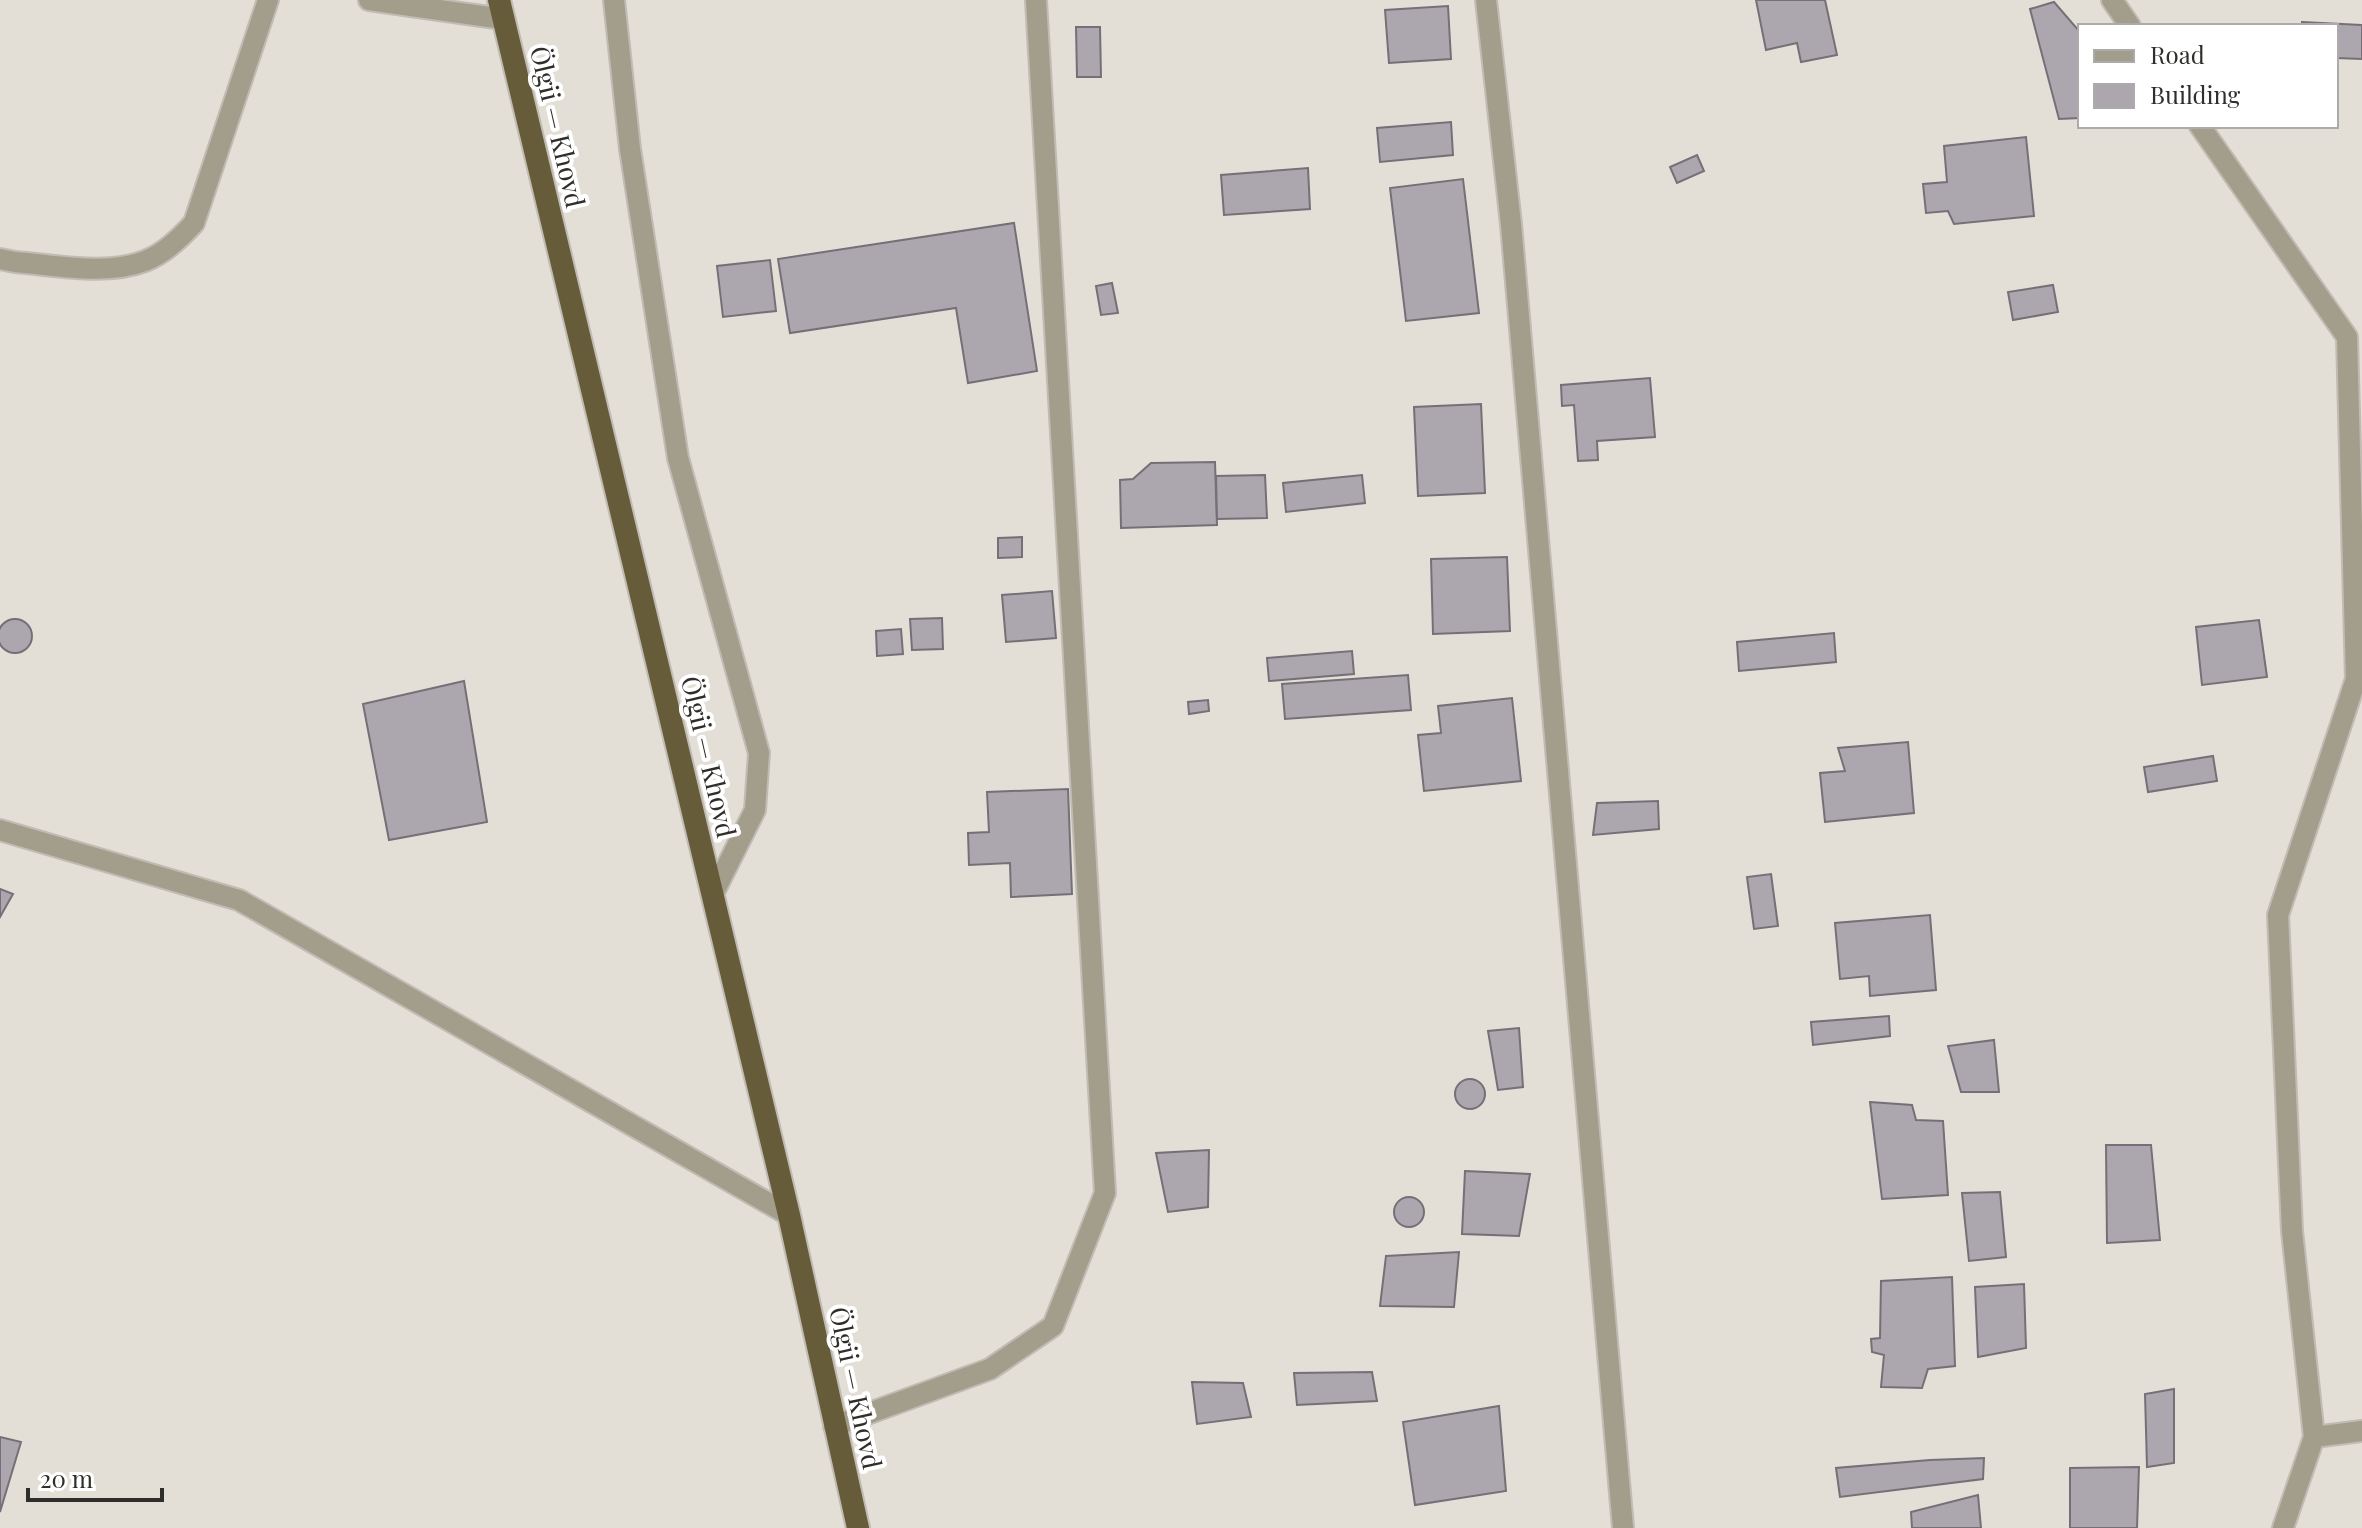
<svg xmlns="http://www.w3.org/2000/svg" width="2362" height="1528" viewBox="0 0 2362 1528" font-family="'Playfair Display',serif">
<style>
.building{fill:#aca6ae;stroke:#757077;stroke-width:2}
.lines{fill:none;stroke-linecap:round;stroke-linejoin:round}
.service-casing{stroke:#c0bcb4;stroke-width:24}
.minor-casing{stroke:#c0bcb4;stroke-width:24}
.trunk-casing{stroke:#c0bcb4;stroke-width:26}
.service{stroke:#a39d8c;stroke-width:20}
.minor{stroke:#a39d8c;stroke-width:20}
.trunk{stroke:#675c39;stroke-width:22}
.labels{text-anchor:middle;stroke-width:8;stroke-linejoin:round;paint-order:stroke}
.street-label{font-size:26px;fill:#302e2b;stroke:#fff}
</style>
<rect width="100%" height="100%" fill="#e4dfd6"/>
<g class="building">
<path d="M1756 0H1825L1837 55 1801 62 1797 43 1766 50Z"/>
<path d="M2054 2 2080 32V118L2059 119 2030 9Z"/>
<path d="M1448 6 1451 59 1389 63 1385 10Z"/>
<path d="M2302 22 2362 25V59L2336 58V26H2302Z"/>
<path d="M1076 27H1100L1101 77H1077Z"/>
<path d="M1451 122 1453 155 1380 162 1377 128Z"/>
<path d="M2026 137 2034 216 1954 224 1948 211 1926 213 1923 184 1947 182 1944 146Z"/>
<path d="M1697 155 1704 171 1677 183 1670 167Z"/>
<path d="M1308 168 1310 209 1224 215 1221 175Z"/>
<path d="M1463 179 1479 313 1406 321 1390 188Z"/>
<path d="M1014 223 1037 371 968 383 956 308 790 333 778 259Z"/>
<path d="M770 260 776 311 723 317 717 266Z"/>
<path d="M1112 283 1118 313 1101 315 1096 286Z"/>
<path d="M2053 285 2058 312 2013 320 2008 292Z"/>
<path d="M1650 378 1655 437 1597 441 1598 460 1578 461 1574 405 1562 406 1561 385Z"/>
<path d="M1481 404 1485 493 1418 496 1414 407Z"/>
<path d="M1215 462 1217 525 1121 528 1120 480 1133 479 1151 463Z"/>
<path d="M1265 475 1267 518 1217 519 1216 476Z"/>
<path d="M1362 475 1365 503 1286 512 1283 483Z"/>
<path d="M1022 537V557L998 558V538Z"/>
<path d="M1507 557 1510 631 1433 634 1431 559Z"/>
<path d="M1052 591 1056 638 1006 642 1002 595Z"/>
<path d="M942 618 943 649 912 650 910 619Z"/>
<circle cx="15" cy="636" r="17"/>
<path d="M2259 620 2267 677 2202 685 2196 627Z"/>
<path d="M901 629 903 654 877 656 876 631Z"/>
<path d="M1834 633 1836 662 1739 671 1737 642Z"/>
<path d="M1352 651 1354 674 1269 681 1267 658Z"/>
<path d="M1408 675 1411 710 1285 719 1282 684Z"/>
<path d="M464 681 487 822 389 840 363 704Z"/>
<path d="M1512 698 1521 781 1424 791 1418 735 1441 733 1438 706Z"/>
<path d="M1208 700 1209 711 1189 714 1188 702Z"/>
<path d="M1908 742 1914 813 1825 822 1820 773 1845 771 1838 748Z"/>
<path d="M2213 756 2217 781 2148 792 2144 767Z"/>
<path d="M1068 789 1072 894 1011 897 1010 863 969 865 968 833 989 832 987 792Z"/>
<path d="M1658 801 1659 829 1593 835 1597 803Z"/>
<path d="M1771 874 1778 926 1754 929 1747 877Z"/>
<path d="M0 889 13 894 0 917Z"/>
<path d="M1930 915 1936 990 1870 996 1869 976 1840 979 1835 923Z"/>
<path d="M1889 1016 1890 1036 1813 1045 1811 1022Z"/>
<path d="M1519 1028 1523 1087 1498 1090 1488 1031Z"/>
<path d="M1994 1040 1999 1092H1961L1948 1046Z"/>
<circle cx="1470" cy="1094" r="15"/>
<path d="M1870 1102 1912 1105 1916 1120 1943 1121 1948 1195 1882 1199Z"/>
<path d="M2106 1145H2151L2160 1240 2107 1243Z"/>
<path d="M1209 1150 1208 1207 1168 1212 1156 1153Z"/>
<path d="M1465 1171 1530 1174 1519 1236 1462 1234Z"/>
<path d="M2000 1192 2006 1257 1969 1261 1962 1193Z"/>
<circle cx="1409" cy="1212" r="15"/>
<path d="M1459 1252 1454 1307 1380 1306 1386 1256Z"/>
<path d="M1952 1277 1955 1366 1928 1369 1922 1388 1881 1387 1884 1355 1872 1352 1871 1339 1880 1338 1881 1281Z"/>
<path d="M2024 1284 2026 1348 1978 1357 1975 1287Z"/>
<path d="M1372 1372 1377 1401 1297 1405 1294 1373Z"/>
<path d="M1192 1382 1243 1383 1251 1417 1197 1424Z"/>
<path d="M2174 1389V1463L2147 1467 2145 1394Z"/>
<path d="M1499 1406 1506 1491 1415 1505 1403 1422Z"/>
<path d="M0 1437 21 1442 0 1512Z"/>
<path d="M1984 1458 1983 1479 1840 1497 1836 1468 1930 1460Z"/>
<path d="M2139 1467 2137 1528H2070V1468Z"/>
<path d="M1978 1495 1981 1528H1912L1911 1512Z"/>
</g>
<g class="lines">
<g class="service-casing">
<path id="service" d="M0 259 15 262C55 265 106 276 145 261 165 253 180 238 194 223L268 0"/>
</g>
<g class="minor-casing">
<g id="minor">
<path d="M369 0 503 19"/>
<path d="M614 0 630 149 678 458 759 753 755 810 712 896"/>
<path d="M1486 0 1511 224 1623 1528"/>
<path d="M2112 0 2130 26"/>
<path d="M2200 126 2347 337 2356 679 2278 915 2292 1231 2314 1437"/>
<path d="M0 830 239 900 789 1215"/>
<path d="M834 1426 990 1369 1053 1326 1105 1193 1036 0"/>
<path d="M2283 1528 2314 1437 2362 1431"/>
</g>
</g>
<g class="trunk-casing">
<path id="trunk" d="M499 0 789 1215 858 1528"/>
</g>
<use href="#service" class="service"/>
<use href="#minor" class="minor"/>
<use href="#trunk" class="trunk"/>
</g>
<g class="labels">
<g class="street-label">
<text transform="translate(557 127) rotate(77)" y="9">Ölgii — Khovd</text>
<text transform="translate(708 757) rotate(77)" y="9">Ölgii — Khovd</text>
<text transform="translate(855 1388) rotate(78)" y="9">Ölgii — Khovd</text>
</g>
</g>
<rect x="2078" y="24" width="260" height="104" fill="#ffffff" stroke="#acabaa" stroke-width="2"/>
<rect x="2094" y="50" width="40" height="12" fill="#a39d8c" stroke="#acabaa" stroke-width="2"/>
<text x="2150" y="64" font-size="24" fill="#302e2b">Road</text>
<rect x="2094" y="84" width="40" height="24" fill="#aca6ae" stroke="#acabaa" stroke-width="2"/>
<text x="2150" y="104" font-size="24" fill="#302e2b">Building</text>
<path d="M28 1488v12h134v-12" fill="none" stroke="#302e2b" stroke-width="4"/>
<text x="40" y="1488" font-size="24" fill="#302e2b" stroke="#ffffff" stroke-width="6" paint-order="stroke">20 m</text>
</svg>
